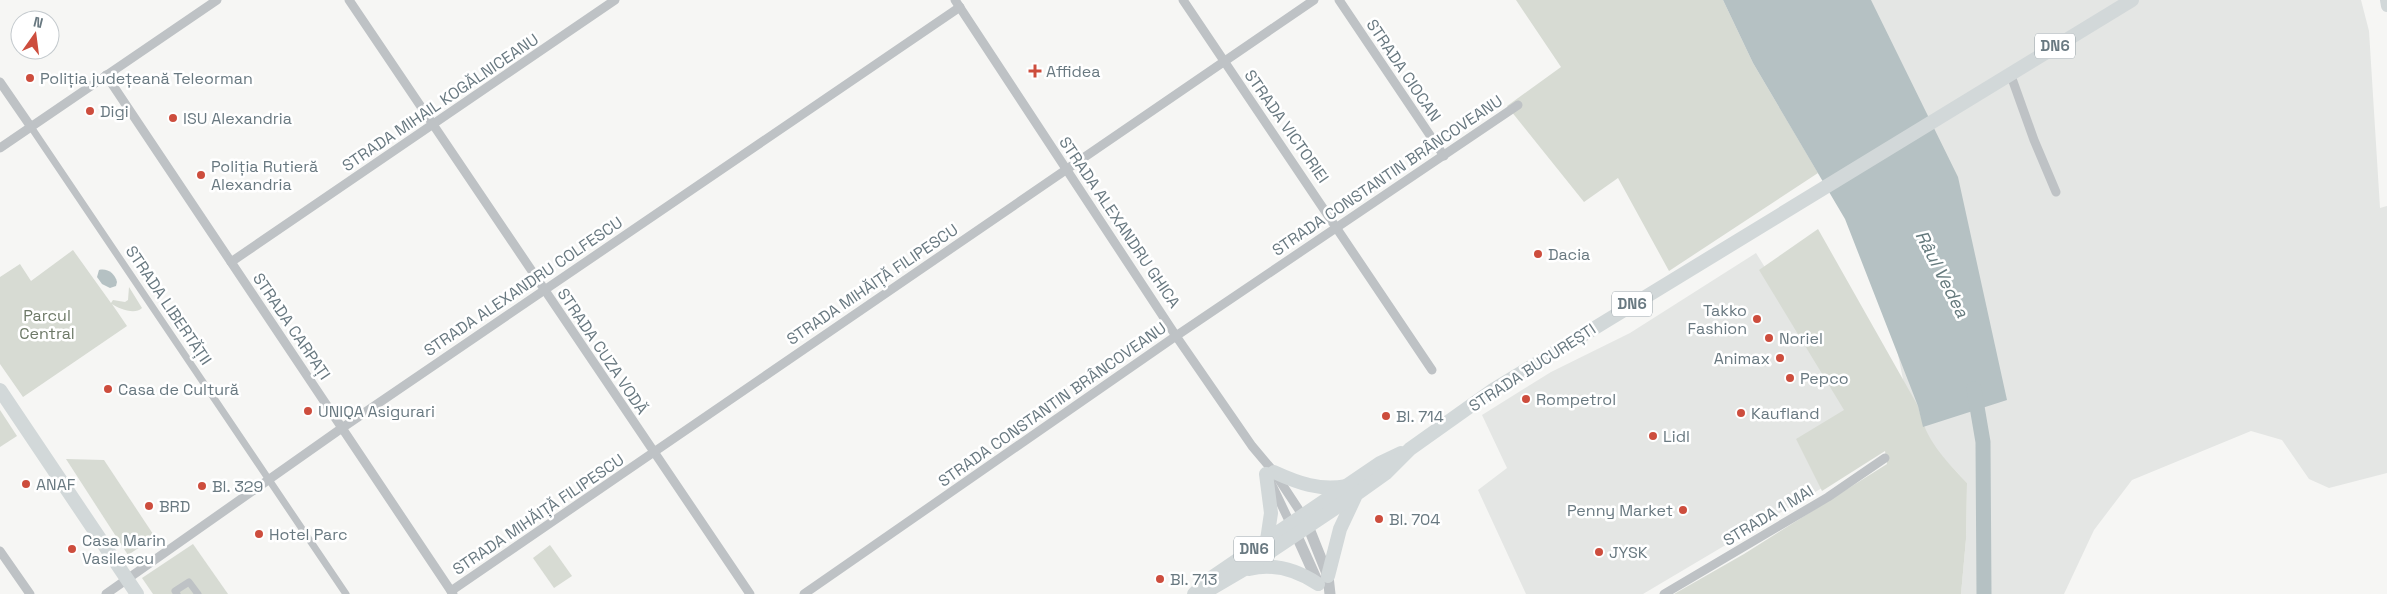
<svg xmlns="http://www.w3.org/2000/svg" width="2387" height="594" viewBox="0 0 2387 594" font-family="'Space Grotesk',sans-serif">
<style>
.built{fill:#e4e6e4}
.green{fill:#d7dbd3}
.water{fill:#b5c1c3}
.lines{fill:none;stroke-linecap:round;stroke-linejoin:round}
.river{stroke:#b5c1c3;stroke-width:15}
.pedestrian{stroke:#bec2c5;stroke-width:7}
.minor{stroke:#bec2c5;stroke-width:9}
.tertiary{stroke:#bec2c5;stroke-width:11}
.secondary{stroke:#d2d8d9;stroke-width:12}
.primary{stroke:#d2d8d9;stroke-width:14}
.poi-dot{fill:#cd4d3d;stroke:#fff;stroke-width:2}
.labels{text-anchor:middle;stroke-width:5;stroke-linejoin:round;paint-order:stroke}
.shield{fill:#fff;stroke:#96a1a7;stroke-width:1}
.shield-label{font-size:15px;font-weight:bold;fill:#697981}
.street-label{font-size:16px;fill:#697981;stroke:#fff}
.poi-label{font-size:16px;fill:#697981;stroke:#fff;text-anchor:start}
.park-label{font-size:16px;fill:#6d7967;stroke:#fff}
.water-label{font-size:18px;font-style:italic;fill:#657a7d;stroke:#fff}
</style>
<rect width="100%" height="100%" fill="#f6f6f4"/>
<g class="built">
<path d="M1736 0H2361L2369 31 2380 208 2387 206V473L2329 488 2309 479 2282 440 2251 431 2132 480 2094 530 2064 594H1961L1966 539 1967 483 1936 450 1909 409 1889 310 1870 246Z"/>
<path d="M1756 253 1881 453 1643 594H1526L1478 490 1507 468 1482 415 1551 372 1630 333Z"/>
</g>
<g class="green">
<path d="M1516 0H1723L1753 63 1818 173 1669 271 1618 178 1584 202 1507 106 1561 67Z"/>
<path d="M1818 229 1918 406C1926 441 1943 457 1967 483L1966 539 1961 594H1674L1744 554 1887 464 1885 451 1822 491 1796 439 1844 410 1759 270Z"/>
<path d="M73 250 111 303 113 300 125 302 128 300 129 287 142 308C135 315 119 309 112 304L127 326 23 397 0 364V277L20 264 31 281Z"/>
<path d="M0 410 17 436 0 447Z"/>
<path d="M66 459 104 460 155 537 128 555Z"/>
<path d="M193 544 228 594H153L142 578Z"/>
<path d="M550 545 572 576 554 588 533 558Z"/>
</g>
<g class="water">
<path d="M1723 0H1871L1958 177 2007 400 1923 427 1918 406 1845 219 1753 63Z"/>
<path d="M99 270C108 268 115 274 117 282L116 286 110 288 102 284 97 277Z"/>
</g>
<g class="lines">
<path class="river" d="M1974 389 1983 442 1984 594"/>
<g class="pedestrian">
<path d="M31 127 346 594"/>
<path d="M177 594 175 591 189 582 198 594"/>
</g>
<g class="minor">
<path d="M349 0 750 594"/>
<path d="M955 0 1176 336 1252 446 1274 472 1305 519"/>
<path d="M1183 0 1432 370"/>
<path d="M1339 0 1444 156"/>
<path d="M2010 73 2034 140 2056 192"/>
<path d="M106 75 453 594"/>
<path d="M0 82 31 127"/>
<path d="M0 148 217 0"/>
<path d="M231 262 615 0"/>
<path d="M1271 483 1292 527"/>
<path d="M0 551 30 594"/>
<path d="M451 591 1314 0"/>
<path d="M106 594 342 428 960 7"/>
<path d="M804 594 1176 336 1518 105"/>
<path d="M1664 594 1828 497 1885 458"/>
</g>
<g class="tertiary">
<path d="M1308 526 1328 576 1330 594"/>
<path d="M1296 534 1319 585"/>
</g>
<path class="secondary" d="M2386 0 2387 6"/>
<g class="primary">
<path d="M0 390 137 594"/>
<path d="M1274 472C1298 483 1320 491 1346 486"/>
<path d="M1266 474 1271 513 1267 540"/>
<path d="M1249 569C1273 563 1297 570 1318 584"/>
<path d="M1328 576 1340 529 1355 497"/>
<path d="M1194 594 1208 580 1380 463 1401 453"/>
<path d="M1202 594 1243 570 1358 493 1386 473 1410 449 1493 390 2132 0"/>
</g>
</g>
<g class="poi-dot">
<path d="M1032.5 63.5h5v5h5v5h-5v5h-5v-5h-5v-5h5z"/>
<circle cx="30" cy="78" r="5"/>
<circle cx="90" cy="111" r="5"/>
<circle cx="173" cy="118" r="5"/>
<circle cx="201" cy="175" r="5"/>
<circle cx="1538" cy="254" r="5"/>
<circle cx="1757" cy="319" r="5"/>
<circle cx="1769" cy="338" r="5"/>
<circle cx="1780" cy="358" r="5"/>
<circle cx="1790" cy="378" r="5"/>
<circle cx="108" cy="389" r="5"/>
<circle cx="1526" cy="399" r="5"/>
<circle cx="308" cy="411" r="5"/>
<circle cx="1741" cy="413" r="5"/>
<circle cx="1386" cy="416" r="5"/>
<circle cx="1653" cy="436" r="5"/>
<circle cx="26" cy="484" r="5"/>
<circle cx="202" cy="486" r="5"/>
<circle cx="149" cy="506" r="5"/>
<circle cx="1683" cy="510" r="5"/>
<circle cx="1379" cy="519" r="5"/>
<circle cx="259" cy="534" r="5"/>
<circle cx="72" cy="549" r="5"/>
<circle cx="1599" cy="552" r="5"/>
<circle cx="1160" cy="579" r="5"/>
</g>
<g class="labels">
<g class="shield">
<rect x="2035" y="33.5" width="40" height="25" rx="4"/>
<rect x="1612" y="291.5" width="40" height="25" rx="4"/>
<rect x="1234" y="536.5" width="40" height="25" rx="4"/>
</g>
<g class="shield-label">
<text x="2055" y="51">DN6</text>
<text x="1632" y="309">DN6</text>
<text x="1254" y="554">DN6</text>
</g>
<g class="street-label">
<text transform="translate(1404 70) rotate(56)" y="6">STRADA CIOCAN</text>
<text transform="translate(440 102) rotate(-34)" y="6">STRADA MIHAIL KOGĂLNICEANU</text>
<text transform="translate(1287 126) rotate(55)" y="6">STRADA VICTORIEI</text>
<text transform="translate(1387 175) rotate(-34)" y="6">STRADA CONSTANTIN BRÂNCOVEANU</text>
<text transform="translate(1120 222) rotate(56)" y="6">STRADA ALEXANDRU GHICA</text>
<text transform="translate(872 284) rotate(-34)" y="6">STRADA MIHĂIȚĂ FILIPESCU</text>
<text transform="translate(523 286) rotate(-34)" y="6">STRADA ALEXANDRU COLFESCU</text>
<text transform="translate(169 305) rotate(56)" y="6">STRADA LIBERTĂȚII</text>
<text transform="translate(292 326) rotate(56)" y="6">STRADA CARPAȚI</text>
<text transform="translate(603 351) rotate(56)" y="6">STRADA CUZA VODĂ</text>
<text transform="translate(1532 367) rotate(-33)" y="6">STRADA BUCUREȘTI</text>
<text transform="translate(1052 404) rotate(-35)" y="6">STRADA CONSTANTIN BRÂNCOVEANU</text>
<text transform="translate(538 514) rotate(-34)" y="6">STRADA MIHĂIȚĂ FILIPESCU</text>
<text transform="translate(1768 515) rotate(-31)" y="6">STRADA 1 MAI</text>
</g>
<g class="poi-label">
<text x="1046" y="77">Affidea</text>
<text x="40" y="84">Poliția județeană Teleorman</text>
<text x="100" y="117">Digi</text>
<text x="183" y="124">ISU Alexandria</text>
<text x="211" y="172">Poliția Rutieră<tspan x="211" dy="18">Alexandria</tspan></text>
<text x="1548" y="260">Dacia</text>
<text x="1747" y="316" text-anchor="end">Takko<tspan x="1747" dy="18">Fashion</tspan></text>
<text x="1779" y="344">Noriel</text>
<text x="1770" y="364" text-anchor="end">Animax</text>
<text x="1800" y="384">Pepco</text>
<text x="118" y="395">Casa de Cultură</text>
<text x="1536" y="405">Rompetrol</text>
<text x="318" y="417">UNIQA Asigurari</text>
<text x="1751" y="419">Kaufland</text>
<text x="1396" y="422">Bl. 714</text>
<text x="1663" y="442">Lidl</text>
<text x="36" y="490">ANAF</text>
<text x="212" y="492">Bl. 329</text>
<text x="159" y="512">BRD</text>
<text x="1673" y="516" text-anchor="end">Penny Market</text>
<text x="1389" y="525">Bl. 704</text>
<text x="269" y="540">Hotel Parc</text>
<text x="82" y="546">Casa Marin<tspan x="82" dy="18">Vasilescu</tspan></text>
<text x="1609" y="558">JYSK</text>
<text x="1170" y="585">Bl. 713</text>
</g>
<g class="park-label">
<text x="47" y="321">Parcul<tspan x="47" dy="18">Central</tspan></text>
</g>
<g class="water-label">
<text transform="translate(1942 274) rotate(63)" y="6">Râul Vedea</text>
</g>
</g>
<g transform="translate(35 35) rotate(14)"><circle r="24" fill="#ffffff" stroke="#c3c9cd"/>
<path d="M0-4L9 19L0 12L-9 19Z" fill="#cd4d3d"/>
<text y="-8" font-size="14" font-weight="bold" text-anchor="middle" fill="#697981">N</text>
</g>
</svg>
